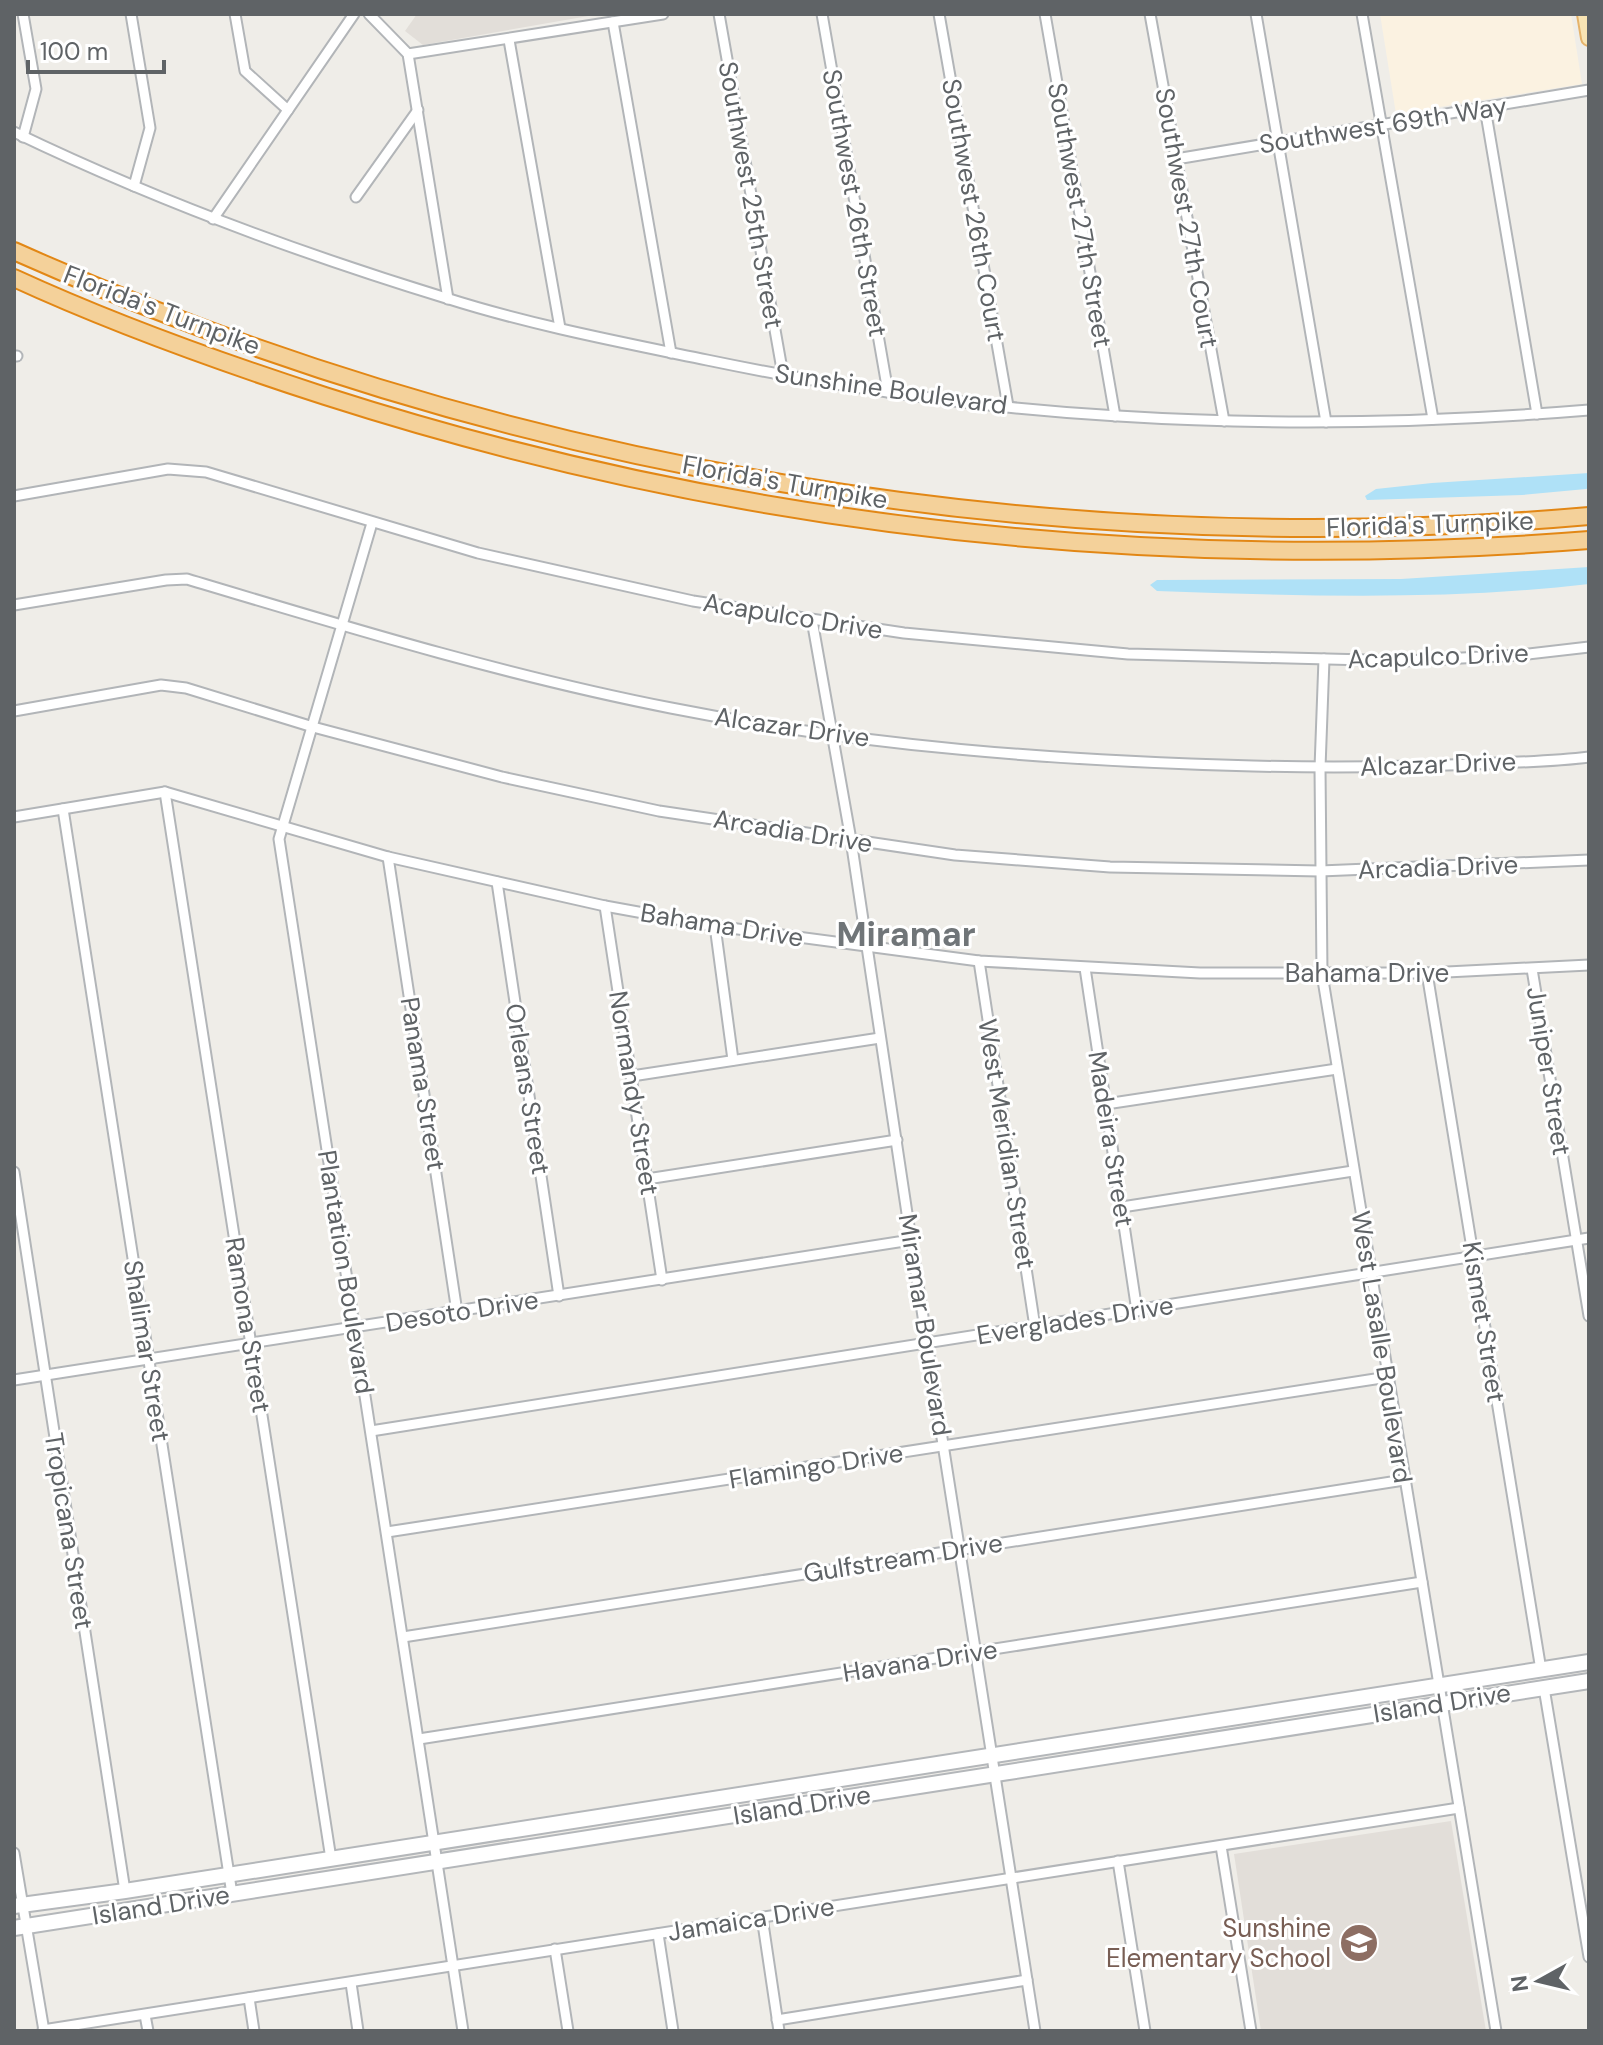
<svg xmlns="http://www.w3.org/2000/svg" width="1603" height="2045" viewBox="0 0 1603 2045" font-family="'DM Sans',sans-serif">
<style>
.commercial{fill:#fbf2e1}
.education{fill:#e2ded9}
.water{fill:#afe1f7}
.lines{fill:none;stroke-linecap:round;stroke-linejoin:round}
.street-casing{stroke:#b2b5b8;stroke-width:13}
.secondary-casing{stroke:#b4b7ba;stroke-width:18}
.primary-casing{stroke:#e5b36b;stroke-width:18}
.highway-casing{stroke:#e28715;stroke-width:20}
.street{stroke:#fff;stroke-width:9}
.secondary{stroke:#fff;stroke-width:14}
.primary{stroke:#f8e4b4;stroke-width:14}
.highway{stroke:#f4d19a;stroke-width:16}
.labels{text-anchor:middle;stroke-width:6;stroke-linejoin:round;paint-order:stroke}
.street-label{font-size:26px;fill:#5f6366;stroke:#fff}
.education-label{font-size:26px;fill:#785e54;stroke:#fff;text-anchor:end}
.district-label{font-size:34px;font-weight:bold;fill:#707578;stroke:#fff}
</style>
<rect width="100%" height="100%" fill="#efede8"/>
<path class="commercial" d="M1380 14H1571L1582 84 1396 114Z"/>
<g class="education">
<path d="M417 14H600L423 45 405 31Z"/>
<path d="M1451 1821 1486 2031H1261L1234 1854Z"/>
</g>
<g class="water">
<path d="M1589 473V488L1586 489 1522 495 1367 500 1365 496 1376 489 1432 483Z"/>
<path d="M1589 567V584C1446 601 1300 596 1157 591L1150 585 1157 580 1401 579Z"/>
</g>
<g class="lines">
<g class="street-casing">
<g id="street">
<path d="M131 14 150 128 134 186"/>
<path d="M235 14 245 71 288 110"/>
<path d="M369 14 408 54 448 299"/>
<path d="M719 14 783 375"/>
<path d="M822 14 888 392"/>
<path d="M939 14 1008 406"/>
<path d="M1045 14 1115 416"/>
<path d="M1150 14 1224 421"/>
<path d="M1256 14 1326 422"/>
<path d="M1362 14 1433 419"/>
<path d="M613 22 671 353"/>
<path d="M509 40 560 328"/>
<path d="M408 54 663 14"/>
<path d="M1485 108 1537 414"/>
<path d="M14 132C153 199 299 253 446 298 531 325 620 342 707 360 842 388 980 408 1118 416 1275 426 1432 423 1589 410"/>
<path d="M23 137 36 89 23 14"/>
<path d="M1176 159 1589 90"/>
<path d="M356 197 418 110"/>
<path d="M213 219 354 14"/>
<path d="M14 356H17"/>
<path d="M14 496 168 469 206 472 478 553 693 601 904 633 1128 654 1405 661 1519 655 1589 647"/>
<path d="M372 523 279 839 463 2031"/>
<path d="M14 605 166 580 187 579C347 627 507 676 671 708 862 746 1058 761 1253 766 1335 768 1415 767 1496 763 1527 762 1558 761 1589 757"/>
<path d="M812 620 851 840 911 1240 1035 2031"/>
<path d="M1324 659 1320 768 1322 974 1496 2031"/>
<path d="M14 711 161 685 186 688 313 727 502 777 659 811 955 855 1110 867 1320 871 1589 860"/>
<path d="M165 792 331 1859"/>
<path d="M63 809 232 1894"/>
<path d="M14 817 165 792 388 857 605 906 715 926 979 961 1200 973H1427L1589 965"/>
<path d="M388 857 457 1312"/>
<path d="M497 882 559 1296"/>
<path d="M605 906 662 1280"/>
<path d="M715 926 733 1060"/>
<path d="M979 961 1035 1327"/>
<path d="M1085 968 1137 1311"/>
<path d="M1532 969 1589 1316"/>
<path d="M1427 973 1541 1670"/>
<path d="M632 1076 880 1038"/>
<path d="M1106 1104 1337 1069"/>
<path d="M14 1172 125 1891"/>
<path d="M647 1179 897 1140"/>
<path d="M1122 1207 1353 1171"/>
<path d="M14 1380 911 1240"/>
<path d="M371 1431 1589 1238"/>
<path d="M387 1532 1388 1377"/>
<path d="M403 1637 1404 1480"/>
<path d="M1544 1688 1589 1957"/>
<path d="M419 1739 1422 1582"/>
<path d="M1221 1846 1251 2031"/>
<path d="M14 1853 44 2031"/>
<path d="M1118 1861 1145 2031"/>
<path d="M762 1917 779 2031"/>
<path d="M658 1934 673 2031"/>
<path d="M555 1949 568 2031"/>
<path d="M351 1983 358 2031"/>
<path d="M249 1998 254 2031"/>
<path d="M145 2015 148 2031"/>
<path d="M777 2020 1027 1980"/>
<path d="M43 2030 1459 1808"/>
</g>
</g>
<g class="secondary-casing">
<g id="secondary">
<path d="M14 1906 125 1891 1589 1662"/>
<path d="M14 1928 1589 1681"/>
</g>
</g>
<g class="primary-casing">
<path id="primary" d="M1585 14 1589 38"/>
</g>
<g class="highway-casing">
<g id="highway">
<path d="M14 251C506 471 1052 563 1589 516"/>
<path d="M14 278C114 324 220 362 325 396 736 528 1159 574 1589 540"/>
</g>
</g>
<use href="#street" class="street"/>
<use href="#secondary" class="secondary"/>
<use href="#primary" class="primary"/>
<use href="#highway" class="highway"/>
</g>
<defs>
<g id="school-disc" transform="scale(2)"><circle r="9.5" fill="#8d6e63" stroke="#fff"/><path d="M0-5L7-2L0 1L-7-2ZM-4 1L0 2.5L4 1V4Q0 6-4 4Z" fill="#fff"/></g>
</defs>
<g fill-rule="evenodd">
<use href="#school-disc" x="1359" y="1943"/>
</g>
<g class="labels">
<g class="street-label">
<text transform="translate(1383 125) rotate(-9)" y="9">Southwest 69th Way</text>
<text transform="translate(751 195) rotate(80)" y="9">Southwest 25th Street</text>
<text transform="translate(855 203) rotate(80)" y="9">Southwest 26th Street</text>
<text transform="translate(974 210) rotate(80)" y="9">Southwest 26th Court</text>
<text transform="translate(1080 215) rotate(80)" y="9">Southwest 27th Street</text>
<text transform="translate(1187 218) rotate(80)" y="9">Southwest 27th Court</text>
<text transform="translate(162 310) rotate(21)" y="9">Florida's Turnpike</text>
<text transform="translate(891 389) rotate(8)" y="9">Sunshine Boulevard</text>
<text transform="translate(785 482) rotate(10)" y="9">Florida's Turnpike</text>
<text transform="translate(1430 524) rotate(-2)" y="9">Florida's Turnpike</text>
<text transform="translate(793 616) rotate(9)" y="9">Acapulco Drive</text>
<text transform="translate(1438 656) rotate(-2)" y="9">Acapulco Drive</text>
<text transform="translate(792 727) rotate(8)" y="9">Alcazar Drive</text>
<text transform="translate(1438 764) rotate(-2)" y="9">Alcazar Drive</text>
<text transform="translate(793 831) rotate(9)" y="9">Arcadia Drive</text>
<text transform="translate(1438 867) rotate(-2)" y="9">Arcadia Drive</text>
<text transform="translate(722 925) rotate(9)" y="9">Bahama Drive</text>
<text x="1367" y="982">Bahama Drive</text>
<text transform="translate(1549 1071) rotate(81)" y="9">Juniper Street</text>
<text transform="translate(423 1084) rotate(81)" y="9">Panama Street</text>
<text transform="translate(528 1089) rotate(81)" y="9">Orleans Street</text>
<text transform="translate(634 1093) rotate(81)" y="9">Normandy Street</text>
<text transform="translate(1111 1139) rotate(81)" y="9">Madeira Street</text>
<text transform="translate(1007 1144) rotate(81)" y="9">West Meridian Street</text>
<text transform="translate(346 1272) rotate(81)" y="9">Plantation Boulevard</text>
<text transform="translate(462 1311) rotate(-9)" y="9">Desoto Drive</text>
<text transform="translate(1075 1320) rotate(-9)" y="9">Everglades Drive</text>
<text transform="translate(1484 1322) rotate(81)" y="9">Kismet Street</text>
<text transform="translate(248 1325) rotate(81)" y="9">Ramona Street</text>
<text transform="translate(925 1325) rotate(81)" y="9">Miramar Boulevard</text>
<text transform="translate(1382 1347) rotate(81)" y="9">West Lasalle Boulevard</text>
<text transform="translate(147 1351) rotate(81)" y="9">Shalimar Street</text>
<text transform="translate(816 1466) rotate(-9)" y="9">Flamingo Drive</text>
<text transform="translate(69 1531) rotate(81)" y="9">Tropicana Street</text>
<text transform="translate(903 1558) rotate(-9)" y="9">Gulfstream Drive</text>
<text transform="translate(920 1661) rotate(-9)" y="9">Havana Drive</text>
<text transform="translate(1442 1703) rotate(-9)" y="9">Island Drive</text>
<text transform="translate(802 1805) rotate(-9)" y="9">Island Drive</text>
<text transform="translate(161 1905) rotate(-9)" y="9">Island Drive</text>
<text transform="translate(751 1919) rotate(-9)" y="9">Jamaica Drive</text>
</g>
<g class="education-label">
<text x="1331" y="1937">Sunshine<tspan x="1331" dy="30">Elementary School</tspan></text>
</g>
<g class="district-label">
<text x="906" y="946">Miramar</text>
</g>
</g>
<rect width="1603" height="2045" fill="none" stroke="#5f6366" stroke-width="32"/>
<g transform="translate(1539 1981) rotate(262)" stroke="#ffffff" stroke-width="6" paint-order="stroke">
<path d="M0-6L14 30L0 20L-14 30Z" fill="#5f6366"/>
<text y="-12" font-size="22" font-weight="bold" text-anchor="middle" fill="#5f6366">N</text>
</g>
<path d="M28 60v12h136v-12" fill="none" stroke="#5f6366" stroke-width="4"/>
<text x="40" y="60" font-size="24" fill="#5f6366" stroke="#ffffff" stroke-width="6" paint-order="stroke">100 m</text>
</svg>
